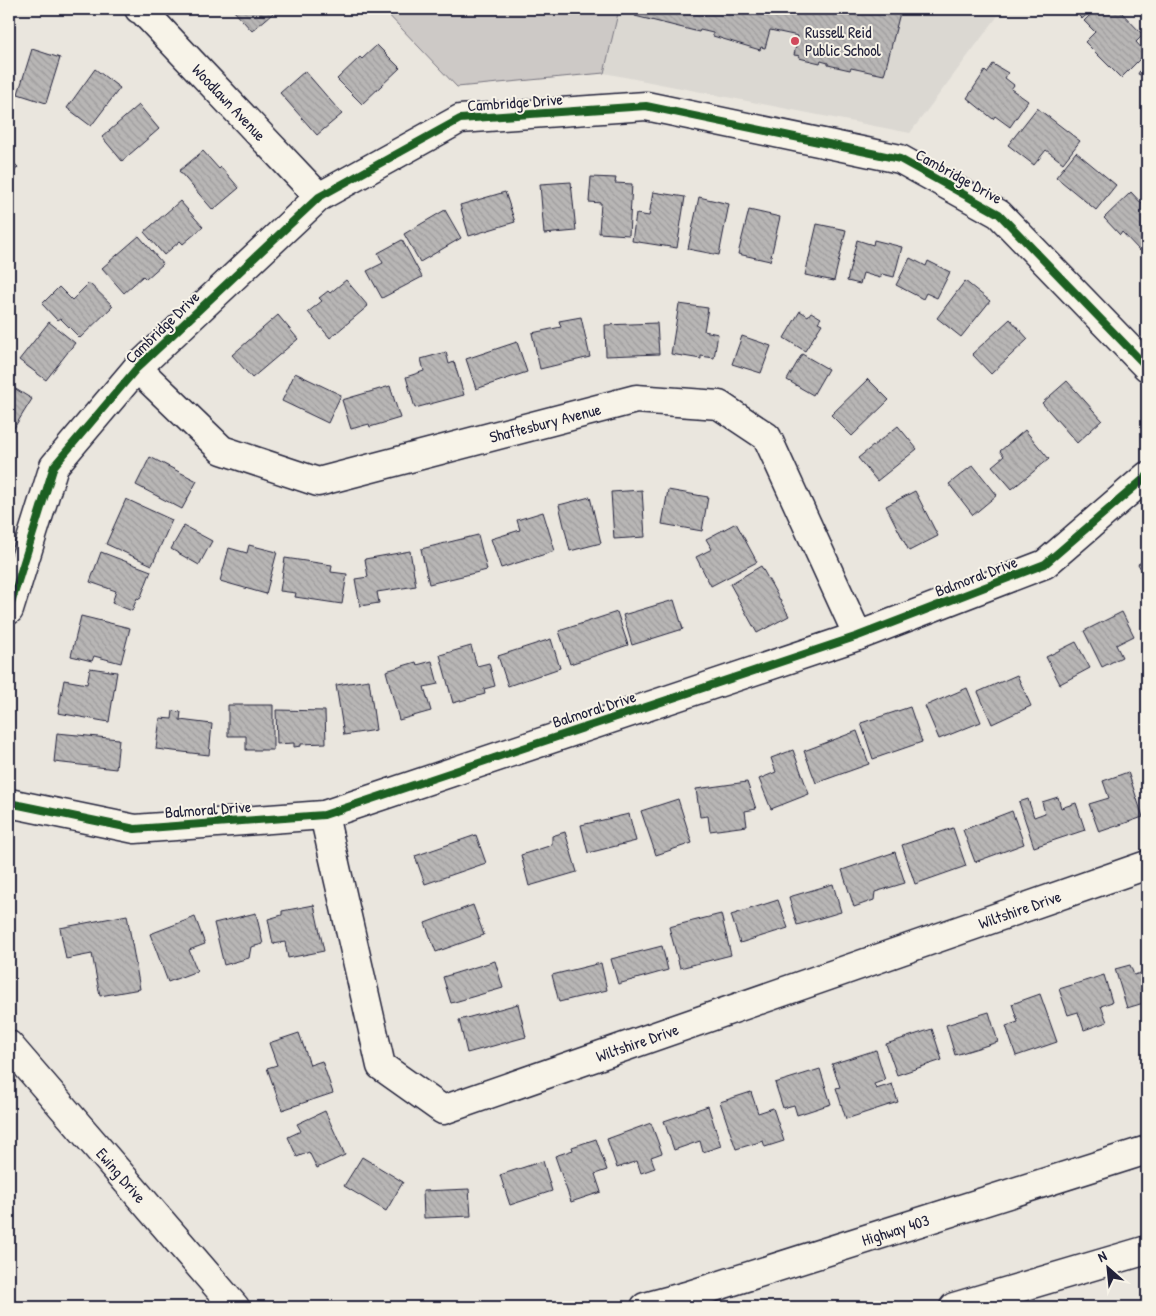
<svg xmlns="http://www.w3.org/2000/svg" width="1156" height="1316" viewBox="0 0 1156 1316" font-family="'Patrick Hand',sans-serif">
<style>
.built{fill:#dbd8d2}
.park{fill:#cdc9c6;stroke:#787680}
.building{fill:url(#building-back-hatch);stroke:#22223b}
.lines{fill:none;stroke-linecap:round;stroke-linejoin:round}
.minor-casing{stroke:#22223b;stroke-width:31}
.tertiary-casing{stroke:#22223b;stroke-width:31}
.motorway-casing{stroke:#22223b;stroke-width:31}
.minor{stroke:#f7f3e8;stroke-width:28}
.tertiary{stroke:#f7f3e8;stroke-width:28}
.motorway{stroke:#f7f3e8;stroke-width:28}
.cycleway-casing{stroke:#f7f3e8;stroke-width:11}
.cycleway{stroke:#1b5e20;stroke-width:8}
.poi-dot{fill:#d1495b;stroke:#f7f3e8;stroke-width:2}
.labels{text-anchor:middle;stroke-width:4;stroke-linejoin:round;paint-order:stroke}
.poi-label{font-size:16px;fill:#22223b;stroke:#f7f3e8;text-anchor:start}
.street-label{font-size:16px;fill:#22223b;stroke:#f7f3e8}
</style>
<defs>
<pattern id="building-back-hatch" width="6" height="6" patternUnits="userSpaceOnUse" patternTransform="scale(1.25)"><rect width="6" height="6" fill="#b8b6b5"/><path d="M-1 5l2 2M0 0l6 6M5-1l2 2" fill="none" stroke="#9e9c9d"/></pattern>
</defs>
<rect width="100%" height="100%" fill="#eae6de"/>
<filter id="ink" filterUnits="userSpaceOnUse"><feTurbulence type="fractalNoise" baseFrequency=".02" numOctaves="2"/><feDisplacementMap in="SourceGraphic" scale="10" xChannelSelector="R" yChannelSelector="G"/><feConvolveMatrix kernelMatrix="1 2 1 2 8 2 1 2 1" color-interpolation-filters="sRGB"/></filter>
<g filter="url(#ink)">
<path class="built" d="M619 9H1003L910 133 604 73Z"/>
<path class="park" d="M383 9H619L604 73 457 87Z"/>
<g class="building">
<path d="M234 9H278L252 31 233 10Z"/>
<path d="M637 9H901L884 75 851 68 850 70 828 65V63L821 61 820 63 799 58 800 56 794 55 798 36 770 30 765 48 761 47 760 50 713 36V33L700 30 699 32 635 16Z"/>
<path d="M1072 9H1093L1082 19Z"/>
<path d="M1096 9H1118L1143 35 1136 42 1146 53 1121 78 1085 42 1095 32 1084 21Z"/>
<path d="M377 45 400 68 362 104 337 79 360 57 362 59Z"/>
<path d="M32 49 60 58 46 103 18 94Z"/>
<path d="M1147 57V78L1138 74Z"/>
<path d="M993 64 1008 73 1005 78 1014 85 1011 89 1028 101 1010 127 995 116 993 119 967 98 985 71 987 73Z"/>
<path d="M95 69 120 88 91 126 67 108Z"/>
<path d="M305 71 342 114 317 135 280 93Z"/>
<path d="M139 105 159 129 122 161 102 137Z"/>
<path d="M1037 108 1080 141 1063 163 1046 150 1034 165 1008 145Z"/>
<path d="M203 151 219 169 221 167 239 188 213 210 179 171Z"/>
<path d="M1076 152 1116 185 1096 210 1056 177Z"/>
<path d="M9 159 18 167 9 178Z"/>
<path d="M591 177 616 178 615 183 632 184 629 235 599 233 601 203 589 202Z"/>
<path d="M571 182 576 231 544 234 540 184Z"/>
<path d="M505 192 515 222 469 236 460 205Z"/>
<path d="M653 192 685 197 677 248 632 241 636 214 649 216Z"/>
<path d="M1131 192 1144 206 1147 203V244L1140 251 1122 232 1120 235 1104 218Z"/>
<path d="M699 197 729 204 719 255 688 249Z"/>
<path d="M180 201 203 227 183 244 180 241 164 255 144 232Z"/>
<path d="M445 210 461 238 420 262 404 234Z"/>
<path d="M749 210 780 217 770 261 738 254Z"/>
<path d="M817 224 846 230 834 281 805 275Z"/>
<path d="M139 236 163 264 146 279 143 276 124 293 102 268Z"/>
<path d="M402 240 422 277 382 298 367 271 383 263 378 253Z"/>
<path d="M857 240 873 245 874 240 902 247 894 277 882 274 880 278 863 273 860 284 847 281Z"/>
<path d="M910 258 926 266 928 261 950 272 937 298 926 293 923 299 896 285Z"/>
<path d="M346 280 368 306 330 338 308 312 322 301 319 298 328 291 330 293Z"/>
<path d="M965 281 990 301 961 337 937 318Z"/>
<path d="M89 283 113 306 80 338 60 318 57 320 42 304 59 287 72 300Z"/>
<path d="M679 304 708 308 704 331 718 334 714 358 701 356V359L671 354Z"/>
<path d="M800 311 808 316 811 312 821 318 818 322 822 324 805 351 784 338Z"/>
<path d="M278 315 298 339 252 378 232 355Z"/>
<path d="M581 317 590 357 540 369 532 333 561 327 559 321Z"/>
<path d="M1010 319 1028 339 991 374 972 354Z"/>
<path d="M49 322 75 343 46 380 19 360Z"/>
<path d="M657 323 659 354 606 356 605 325Z"/>
<path d="M742 336 771 346 761 373 732 364Z"/>
<path d="M517 342 527 372 476 389 466 359Z"/>
<path d="M446 352 449 364 454 362 464 395 415 408 406 377 424 371 421 359Z"/>
<path d="M802 354 828 369 813 395 787 380Z"/>
<path d="M295 373 341 395 328 423 282 401Z"/>
<path d="M868 379 889 400 852 436 831 415Z"/>
<path d="M1067 381 1102 420 1077 443 1042 403Z"/>
<path d="M9 385 32 399 9 436Z"/>
<path d="M390 386 400 418 370 427 369 424 351 429 342 400Z"/>
<path d="M898 426 917 449 877 481 858 458Z"/>
<path d="M1025 430 1049 459 1012 489 992 466 1004 456 1000 451Z"/>
<path d="M150 457 197 481 182 509 136 485Z"/>
<path d="M973 465 997 495 973 515 949 484Z"/>
<path d="M642 490 645 537 614 539 611 492Z"/>
<path d="M668 490 708 497 702 531 662 524Z"/>
<path d="M915 491 938 536 909 551 886 506Z"/>
<path d="M590 497 601 543 570 551 559 505Z"/>
<path d="M126 499 172 520 152 565 106 544Z"/>
<path d="M543 512 555 551 501 568 491 539 520 530 517 520Z"/>
<path d="M736 523 757 562 711 586 696 557 712 549 706 539Z"/>
<path d="M184 526 212 541 199 565 171 549Z"/>
<path d="M478 535 487 570 429 584 421 549Z"/>
<path d="M249 545 277 552 266 594 220 581 229 548 247 553Z"/>
<path d="M410 551 416 586 377 592 379 603 360 606 355 579 368 577 365 559Z"/>
<path d="M101 552 151 571 140 599 137 598 132 611 112 603 116 591 90 582Z"/>
<path d="M285 558 332 565 331 572 347 574 342 604 295 597 296 593 280 591Z"/>
<path d="M1147 559V579L1138 564Z"/>
<path d="M761 566 789 616 757 633 730 584Z"/>
<path d="M674 600 683 629 632 645 623 615Z"/>
<path d="M617 612 628 645 570 664 559 631Z"/>
<path d="M1122 612 1134 636 1116 645 1122 657 1102 667 1084 631Z"/>
<path d="M81 616 130 628 121 663 94 656 92 661 71 656Z"/>
<path d="M551 639 560 668 508 686 498 656Z"/>
<path d="M1076 642 1090 668 1060 684 1046 657Z"/>
<path d="M471 646 477 666 489 663 495 686 484 689 485 694 453 703 440 655Z"/>
<path d="M432 661 438 684 424 687 431 711 399 720 386 671 416 662 417 665Z"/>
<path d="M90 668 117 672 109 722 58 713 64 680 87 684Z"/>
<path d="M1017 675 1031 706 992 724 978 692Z"/>
<path d="M369 680 376 730 344 735 336 685Z"/>
<path d="M967 688 981 722 939 739 925 706Z"/>
<path d="M228 705H273V750H246V736H228Z"/>
<path d="M910 707 922 742 873 759 861 723Z"/>
<path d="M276 710 325 711 326 743 301 744V746L294 747V743L277 744Z"/>
<path d="M173 711 181 712 180 720 212 724 209 755 156 749 160 718 172 719Z"/>
<path d="M857 731 869 764 816 783 804 751Z"/>
<path d="M57 733 119 739 116 769 54 762Z"/>
<path d="M793 750 809 794 771 809 759 779 776 772 771 758Z"/>
<path d="M1128 772 1143 817 1099 832 1089 804 1109 798 1103 781Z"/>
<path d="M747 782 756 809 745 811 747 826 710 831 708 816 700 817 696 789Z"/>
<path d="M1058 797 1061 808 1076 803 1085 830 1034 847 1019 802 1028 799 1034 817 1045 813 1042 802Z"/>
<path d="M678 799 692 843 656 855 641 811Z"/>
<path d="M1012 811 1024 844 975 862 963 830Z"/>
<path d="M629 814 636 841 588 853 581 825Z"/>
<path d="M953 828 966 866 915 884 902 845Z"/>
<path d="M565 832 577 872 529 886 521 855 552 845V836Z"/>
<path d="M476 835 486 863 425 884 415 856Z"/>
<path d="M895 852 905 883 875 892 874 900 854 907 842 870Z"/>
<path d="M833 884 841 912 797 925 789 897Z"/>
<path d="M778 900 788 928 740 943 731 915Z"/>
<path d="M314 905 324 951 288 958 285 942 273 944 268 919 282 915V911Z"/>
<path d="M473 905 484 935 436 952 425 923Z"/>
<path d="M256 913 263 944 251 947 249 958 224 965 214 923Z"/>
<path d="M721 914 731 955 680 968 669 927Z"/>
<path d="M127 915 140 989 100 996 92 954 66 959 60 928Z"/>
<path d="M195 917 205 944 189 950 197 971 168 982 150 934Z"/>
<path d="M662 946 668 970 618 984 611 959Z"/>
<path d="M495 961 503 988 451 1003 443 977Z"/>
<path d="M601 963 607 990 559 1002 552 975Z"/>
<path d="M1130 965 1134 975 1147 971V1002L1127 1008 1115 969Z"/>
<path d="M1104 975 1112 1002 1101 1006 1107 1022 1084 1030 1078 1012 1068 1015 1059 989Z"/>
<path d="M1040 994 1057 1042 1016 1056 1006 1026 1018 1022 1012 1004Z"/>
<path d="M518 1004 526 1037 467 1053 459 1020Z"/>
<path d="M989 1012 998 1042 955 1055 946 1025Z"/>
<path d="M932 1029 942 1060 897 1075 886 1044Z"/>
<path d="M299 1033 310 1065 322 1061 333 1093 282 1110 267 1068 277 1065 269 1043Z"/>
<path d="M876 1050 885 1080 874 1084 876 1089 892 1084 898 1102 846 1119 836 1088 840 1087 832 1064Z"/>
<path d="M820 1069 831 1104 797 1115 794 1105 783 1108 775 1083Z"/>
<path d="M751 1092 758 1113 773 1108 784 1141 765 1147 763 1141 736 1149 720 1102Z"/>
<path d="M708 1106 721 1146 703 1152 700 1141 674 1150 664 1121Z"/>
<path d="M325 1111 345 1155 317 1168 309 1152 297 1157 288 1137 301 1131 297 1124Z"/>
<path d="M651 1123 662 1153 651 1157 655 1168 641 1173 637 1161 617 1168 607 1139Z"/>
<path d="M596 1139 607 1170 595 1174 601 1192 571 1202 555 1156 573 1150 572 1147Z"/>
<path d="M362 1157 403 1182 386 1211 344 1186Z"/>
<path d="M543 1161 552 1191 510 1205 500 1175Z"/>
<path d="M469 1189 471 1216 424 1218 423 1191Z"/>
</g>
<g class="lines">
<g class="minor-casing">
<g id="minor">
<path id="s1" d="M139 9 142 10 319 197"/>
<path id="s2" d="M137 368 222 450 318 482 636 399 719 405 767 437 858 636"/>
<path d="M9 610 54 466 137 368 319 197 460 119 646 106 900 159 999 214 1147 367"/>
<path id="s3" d="M324 815 381 1066 443 1110 1147 865"/>
</g>
</g>
<g class="tertiary-casing">
<g id="tertiary">
<path d="M9 803 135 829 324 815 858 636 1045 564 1147 476"/>
<path id="s4" d="M9 1045 235 1307"/>
</g>
</g>
<g class="motorway-casing">
<g id="motorway">
<path id="s5" d="M645 1307 686 1296 1147 1150"/>
<path d="M954 1307 1147 1250"/>
</g>
</g>
<use href="#minor" class="minor"/>
<use href="#tertiary" class="tertiary"/>
<use href="#motorway" class="motorway"/>
<g class="cycleway-casing">
<g id="cycleway">
<path d="M9 610 54 466 137 368 319 197 460 119 646 106 900 159 999 214 1147 367"/>
<path d="M9 803 135 829 324 815 858 636 1045 564 1147 476"/>
</g>
</g>
<use href="#cycleway" class="cycleway"/>
</g>
</g>
<circle class="poi-dot" cx="795" cy="41" r="5"/>
<g class="labels">
<g class="poi-label">
<text x="805" y="38">Russell Reid<tspan x="805" dy="18">Public School</tspan></text>
</g>
<g class="street-label">
<text dy="6" stroke="none"><textPath href="#s1" startOffset="130">Woodlawn Avenue</textPath></text>
<text transform="translate(515 102) rotate(-4)" y="6">Cambridge Drive</text>
<text transform="translate(959 176) rotate(29)" y="6">Cambridge Drive</text>
<text transform="translate(162 327) rotate(-44)" y="6">Cambridge Drive</text>
<text dy="6" stroke="none"><textPath href="#s2" startOffset="454">Shaftesbury Avenue</textPath></text>
<text transform="translate(976 576) rotate(-21)" y="6">Balmoral Drive</text>
<text transform="translate(594 709) rotate(-18)" y="6">Balmoral Drive</text>
<text transform="translate(208 809) rotate(-4)" y="6">Balmoral Drive</text>
<text dy="6" stroke="none"><textPath href="#s3" startOffset="944">Wiltshire Drive</textPath></text>
<text dy="6" stroke="none"><textPath href="#s3" startOffset="539">Wiltshire Drive</textPath></text>
<text dy="6" stroke="none"><textPath href="#s4" startOffset="172">Ewing Drive</textPath></text>
<text dy="6" stroke="none"><textPath href="#s5" startOffset="262">Highway 403</textPath></text>
</g>
</g>
<rect width="1156" height="1316" fill="none" stroke="#f7f3e8" stroke-width="30"/>
<rect x="15" y="15" width="1126" height="1286" fill="none" stroke="#22223b" stroke-width="2" filter="url(#ink)"/>
<g transform="translate(1108 1268) rotate(333)" stroke="#f7f3e8" stroke-width="4" paint-order="stroke">
<path d="M0-4L9 19L0 12L-9 19Z" fill="#22223b"/>
<text y="-8" font-size="14" font-weight="bold" text-anchor="middle" fill="#22223b">N</text>
</g>
</svg>
